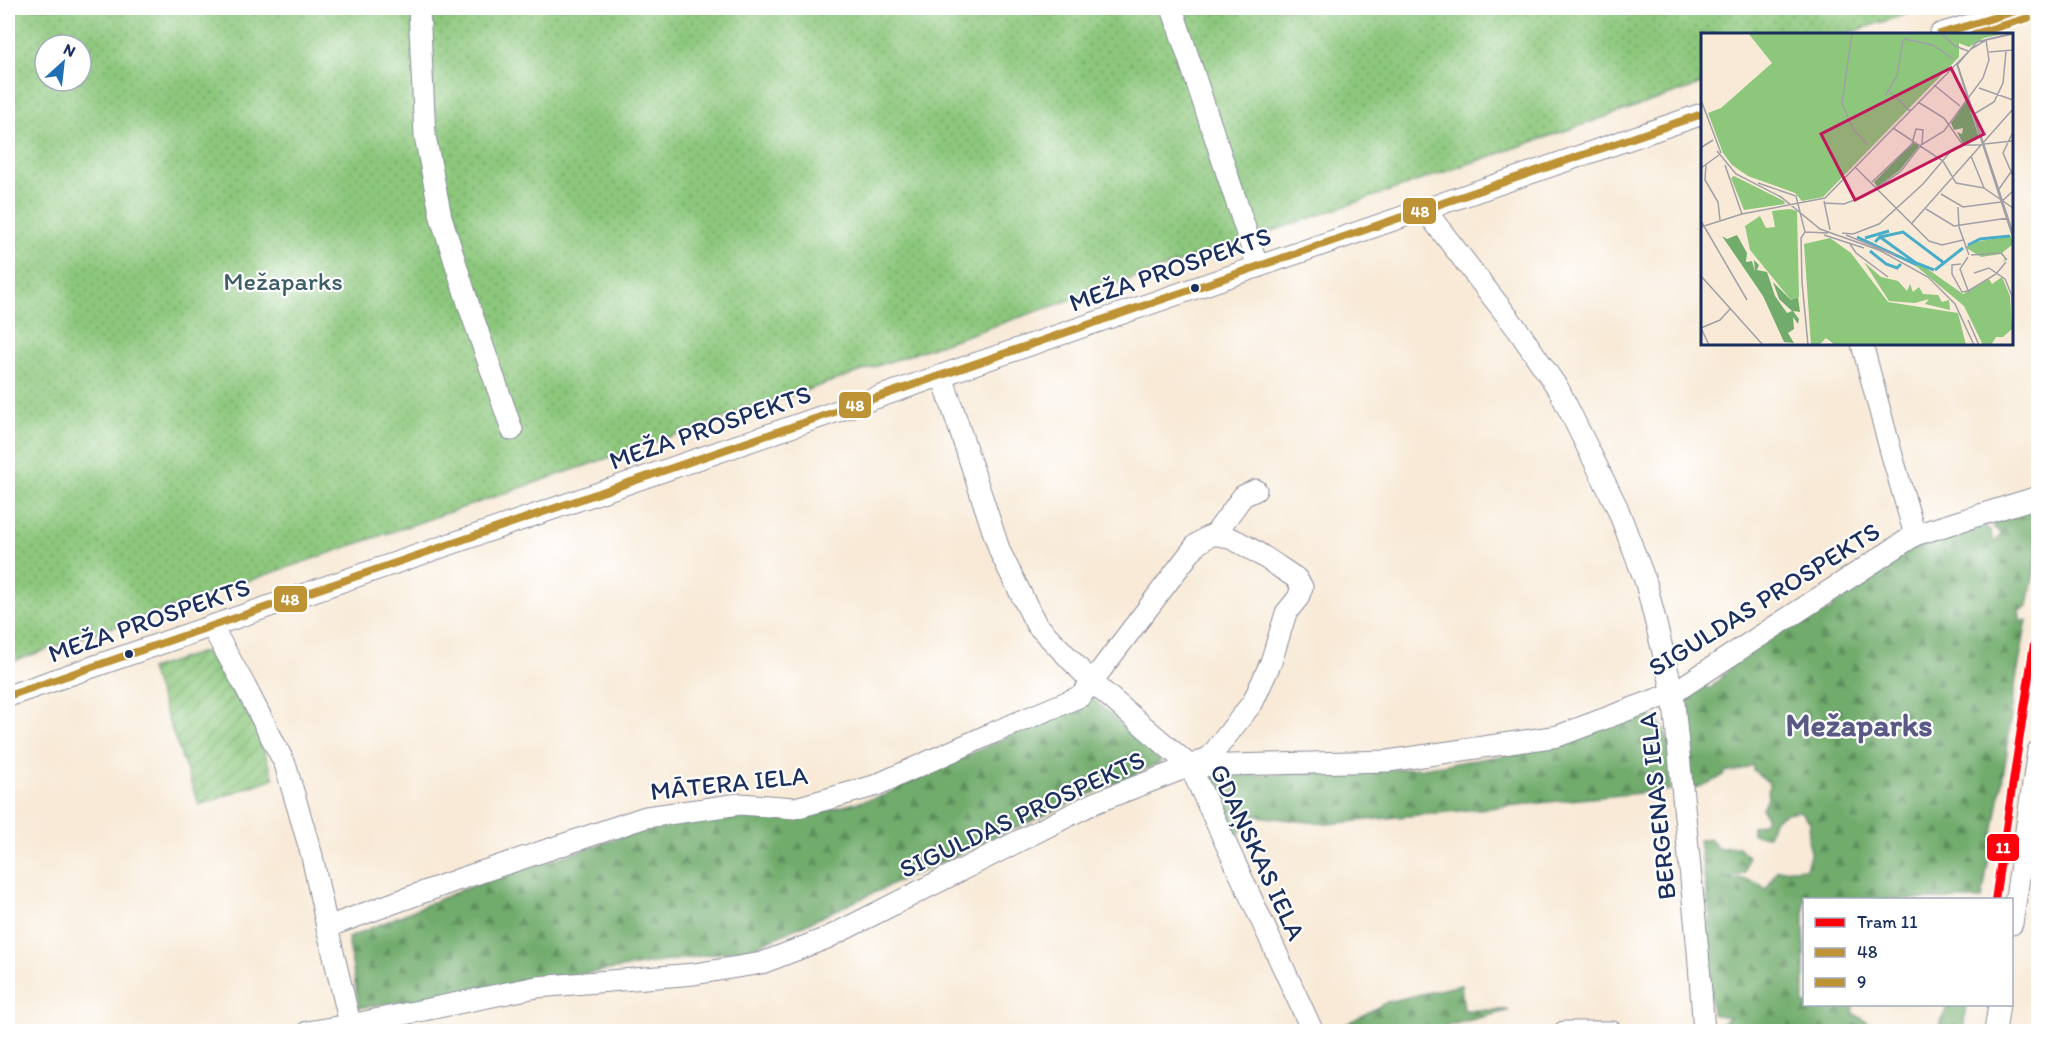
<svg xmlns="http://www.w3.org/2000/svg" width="2046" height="1039" viewBox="0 0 2046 1039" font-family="Itim,sans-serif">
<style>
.forest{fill:url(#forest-firs);stroke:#466e65;stroke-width:1.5}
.park{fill:url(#park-dots);stroke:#547b6d;stroke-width:1.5;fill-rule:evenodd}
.garden{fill:url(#garden-furrows);stroke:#547b6d;stroke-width:1.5}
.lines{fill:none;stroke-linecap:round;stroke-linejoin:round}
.minor-casing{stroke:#8a8c9a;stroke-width:23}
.minor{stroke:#fff;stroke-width:21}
.bus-1-casing{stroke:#fff;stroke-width:12}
.bus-2-casing{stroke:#fff;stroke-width:12}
.bus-1{stroke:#be9335;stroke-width:8}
.bus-2{stroke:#be9335;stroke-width:8}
.tram-1-casing{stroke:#fff;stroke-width:12}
.tram-1{stroke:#ff000c;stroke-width:8}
.bus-dot{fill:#1b2f5e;stroke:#fff;stroke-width:2}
.labels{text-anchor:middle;stroke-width:4.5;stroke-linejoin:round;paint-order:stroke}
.street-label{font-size:26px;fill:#1b2f5e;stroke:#fff}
.park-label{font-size:26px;fill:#3d5d67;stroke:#fff}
.district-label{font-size:32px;font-weight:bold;fill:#595986;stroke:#fff}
.inset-river{fill:none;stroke:#49adc9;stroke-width:3}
.inset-road{fill:none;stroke:#a09fa7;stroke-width:1.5}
.view{fill:#c2185b;fill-opacity:0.15;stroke:#c2185b;stroke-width:3}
.inset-edge{fill:none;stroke:#1b2f5e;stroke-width:3}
.line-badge{stroke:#fff;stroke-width:2}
.badge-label{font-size:16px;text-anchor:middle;font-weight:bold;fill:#fff}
</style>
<defs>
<pattern id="forest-firs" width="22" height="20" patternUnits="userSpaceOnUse" patternTransform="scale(1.5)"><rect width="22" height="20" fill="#71ac6c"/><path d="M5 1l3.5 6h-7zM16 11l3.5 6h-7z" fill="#5c8c5c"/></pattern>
<pattern id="park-dots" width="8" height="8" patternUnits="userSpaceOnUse" patternTransform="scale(1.5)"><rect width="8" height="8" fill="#8cc77c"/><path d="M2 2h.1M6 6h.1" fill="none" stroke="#72a269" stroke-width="1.8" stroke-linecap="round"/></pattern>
<pattern id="garden-furrows" width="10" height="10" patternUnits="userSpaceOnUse" patternTransform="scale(1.5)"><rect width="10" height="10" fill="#8cc77c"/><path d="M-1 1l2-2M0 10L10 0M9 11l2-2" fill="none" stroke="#72a269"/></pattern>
</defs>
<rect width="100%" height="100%" fill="#fff"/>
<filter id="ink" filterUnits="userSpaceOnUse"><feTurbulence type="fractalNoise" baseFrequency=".0167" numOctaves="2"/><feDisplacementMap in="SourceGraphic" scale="12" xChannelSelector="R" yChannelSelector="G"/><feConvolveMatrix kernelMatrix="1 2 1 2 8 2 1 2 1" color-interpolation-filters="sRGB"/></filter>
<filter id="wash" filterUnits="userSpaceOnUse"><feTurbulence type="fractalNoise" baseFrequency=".008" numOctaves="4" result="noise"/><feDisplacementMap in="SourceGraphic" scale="24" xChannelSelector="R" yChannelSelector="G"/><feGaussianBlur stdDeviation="1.35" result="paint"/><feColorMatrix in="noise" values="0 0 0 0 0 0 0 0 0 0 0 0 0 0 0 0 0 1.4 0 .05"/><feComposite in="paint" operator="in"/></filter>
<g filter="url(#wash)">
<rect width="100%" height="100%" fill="#f8ead7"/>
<g class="forest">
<path d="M2036 502C2043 536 2034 572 2028 606L2019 611 2021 622 2027 620 2013 697 2007 752 1982 899 1804 900V1004L1854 1005 1853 1013 1875 1027 1876 1031H1713L1729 1017 1712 1014 1705 935 1710 917 1699 840 1711 839 1717 848 1739 847 1748 857 1745 873 1727 879C1742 879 1755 878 1766 890L1777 870 1806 868 1811 852 1808 840 1810 822 1800 811 1786 813 1773 820 1768 836 1752 834V827L1763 823 1766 817 1762 808 1768 797 1769 783 1753 770V765L1733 772 1727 771C1716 784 1703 783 1688 791L1683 731 1690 717 1687 693 1700 682 1710 689 1741 656 1817 604 1825 612 1831 611 1837 595 1883 560 1974 521 1990 531 1994 543 2002 533 1994 528 1993 521Z"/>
<path d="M1091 697 1161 762 753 948 359 1008 348 938 461 890 649 828 737 814 797 818 882 796Z"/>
<path d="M1643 714C1676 721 1670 763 1670 790L1327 824 1248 815 1238 837 1227 839 1204 787 1209 777 1422 768 1520 753Z"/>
<path d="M1461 985 1464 1010H1510L1443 1027 1436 1031H1334L1387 1002Z"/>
<path d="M1948 1005H1966L1963 1031H1934L1940 1024Z"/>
</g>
<path class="park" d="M8 8H1924L1846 34H1702V84L8 663ZM45 45H81V81H45Z"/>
<path class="garden" d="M206 651 253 723 274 778 199 805 150 669Z"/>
</g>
<g filter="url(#ink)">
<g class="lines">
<g class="minor-casing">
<g id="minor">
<path d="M419 8 425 136 441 217 469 306 512 430"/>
<path d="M1172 8 1258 267"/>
<path d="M1940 34 2025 8"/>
<path d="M1425 210 1518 330 1559 390 1617 507 1646 583 1673 693 1698 951 1704 1032"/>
<path d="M1862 344 1891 452 1915 535"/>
<path d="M942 376 1000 552 1036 624 1092 682 1190 766 1313 1032"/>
<path d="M1215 534 1243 496 1256 490"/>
<path d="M212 627 245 686 285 764 312 856 327 927 352 1032"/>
<path d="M8 696 1702 114"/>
<path d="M2012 924 2038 751"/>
<path d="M327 927 457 880 646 817 740 804 795 808 874 786 995 732 1081 696 1196 545C1202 541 1209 534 1217 535 1236 535 1278 567 1296 578L1302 587 1298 598 1286 613 1271 662 1253 702 1210 757 1191 766"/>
<path d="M307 1032 350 1025 537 987 694 974 762 963 827 938 1094 803 1190 766 1388 761 1558 736 1673 693 1915 535 2038 497"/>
<path d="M1564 1032H1612"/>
<path d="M1995 1032 1999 1004"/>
</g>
</g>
<use href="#minor" class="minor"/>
<g class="bus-1-casing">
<g id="bus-1">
<path d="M1940 34 2025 8"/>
<path d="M8 696 1702 114"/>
</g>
</g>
<g class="bus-2-casing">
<path id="bus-2" d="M1974 34 2028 18"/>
</g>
<use href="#bus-1" class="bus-1"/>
<use href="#bus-2" class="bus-2"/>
<g class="tram-1-casing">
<path id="tram-1" d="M1995 900 2038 617"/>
</g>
<use href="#tram-1" class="tram-1"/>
</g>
</g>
<g class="bus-dot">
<circle cx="1195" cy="288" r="5"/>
<circle cx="129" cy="654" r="5"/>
</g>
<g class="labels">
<g class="street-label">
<text transform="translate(1170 269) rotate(-19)" y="9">MEŽA PROSPEKTS</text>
<text transform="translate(710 427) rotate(-19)" y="9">MEŽA PROSPEKTS</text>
<text transform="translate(1764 599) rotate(-32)" y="9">SIGULDAS PROSPEKTS</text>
<text transform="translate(149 620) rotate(-19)" y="9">MEŽA PROSPEKTS</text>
<text transform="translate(729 783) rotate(-6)" y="9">MĀTERA IELA</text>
<text transform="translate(1657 806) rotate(-96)" y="9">BERGENAS IELA</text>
<text transform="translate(1022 814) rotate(-25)" y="9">SIGULDAS PROSPEKTS</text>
<text transform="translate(1258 852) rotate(65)" y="9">GDAŅSKAS IELA</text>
</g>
<g class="park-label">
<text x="283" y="290">Mežaparks</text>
</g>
<g class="district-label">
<text x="1859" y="736">Mežaparks</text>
</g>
</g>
<g transform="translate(1701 33)">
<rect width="312" height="312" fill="#f8ead7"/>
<path d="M310 203 312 211 301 220 306 226 302 229 304 225 300 221 280 224 264 214 273 209ZM218 230 262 261 288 246 291 251 301 244 309 263 311 296 302 304H295L290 312H282L263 273 215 233Z" fill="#8cc77c"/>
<path d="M266 67 278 104 262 111 256 99 261 101 262 95 253 97 250 90ZM212 110 219 112 199 137 176 154 173 149ZM36 202 46 220 45 229 51 228 54 239 53 227 58 232 56 237 66 239 74 263 86 280 91 278 78 266 72 249 90 267 97 264 99 279 92 278 98 286 97 291 92 284 93 296 87 300 93 310 83 309 62 263 21 203 26 206Z" fill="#71ac6c"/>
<path d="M89 176 96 178 98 264 90 267 49 217 44 193 59 183 65 195 74 194 71 178ZM129 205 150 220 187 269 257 280 265 312H134L125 305 118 312H110L103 211Z" fill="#8cc77c"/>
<path d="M47 0H307L283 5 268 14 258 10V24L122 164 101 168 94 160 47 143 31 132 22 120 7 80 20 75 71 30ZM33 143 83 168 84 171 43 177 30 145Z" fill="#8cc77c"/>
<path d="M163 229 180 244 197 248 206 258 209 251 212 259 218 254 222 261 237 262 241 269 248 267 249 277 224 271 228 266 214 270 188 268Z" fill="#8cc77c"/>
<path class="inset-river" d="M156 204 216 232M179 204 202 199 243 230M164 205 188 198M174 209 179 204 215 230 233 237M267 212 279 206 309 203M169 218 185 231 196 235 200 231M234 237 262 215"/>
<path class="inset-road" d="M151 0 141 70 152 96 167 112M240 0 254 13 267 18M312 0 276 9 256 32 312 205M203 6 232 12 252 26M288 19 312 17M256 30 312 200M233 52 259 73M278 55 312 67M188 58 209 78M184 63 196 43 202 7M0 67 20 120M217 69 243 85 262 112M273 81 293 69 302 50 305 18M192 95 242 128 255 150 283 155M312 99 302 120 312 143M283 111 312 108M16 118 35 141 80 164 119 196 178 217 227 244 254 271 273 312M0 123 1 114 12 107M270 123 283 155 312 175M5 131 4 147 17 169 19 187M154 134 228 208 241 212 262 207M0 135 18 122M171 149 211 111 215 96 222 97 221 111M57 150 95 163 104 199M298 156 312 136M240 161 262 174 300 169 312 158M123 168 129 197M124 170 143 171 164 163 200 138 220 112 243 98 282 45 288 27 285 7M257 174 258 194 268 222M225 176 253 193 307 185M41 181 124 165 270 16 285 7 312 1M0 188 46 267M211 190 312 76M0 194 41 181 24 132M104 199 100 205 101 249 107 312M104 199 127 200M141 200 152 201 178 191 222 151 249 119 262 112H281M123 202 163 215M145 202 194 222M149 211 155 220 187 244M270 222 300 220 306 227M267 224 259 236 268 260M260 231 251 232V241L261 259 267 258M273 240 288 235 304 246 311 263 312 286M0 243 62 312M267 258 295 241 305 229M267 287 278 312M0 295 19 287 29 276M0 295 8 312"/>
<path class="view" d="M250 35 283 101 154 167 120 101Z"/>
<rect width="312" height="312" class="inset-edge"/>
</g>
<g class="line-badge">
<rect x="1402" y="197" width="35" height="28" rx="6" fill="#be9335"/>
<rect x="838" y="391" width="34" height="28" rx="6" fill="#be9335"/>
<rect x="273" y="585" width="35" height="28" rx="6" fill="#be9335"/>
<rect x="1986" y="833" width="34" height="29" rx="6" fill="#ff000c"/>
</g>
<g class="badge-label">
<text x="1420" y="217">48</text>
<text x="855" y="411">48</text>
<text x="290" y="605">48</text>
<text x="2003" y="853">11</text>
</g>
<rect width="2046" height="1039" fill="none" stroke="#fff" stroke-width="30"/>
<rect x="1803" y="898" width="210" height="108" fill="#ffffff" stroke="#a4acbf" stroke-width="1.5"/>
<rect x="1815" y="918" width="30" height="9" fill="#ff000c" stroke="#a4acbf" stroke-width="1.5"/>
<text x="1857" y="928" font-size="18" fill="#1b2f5e">Tram 11</text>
<rect x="1815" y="948" width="30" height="9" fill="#be9335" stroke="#a4acbf" stroke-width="1.5"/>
<text x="1857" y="958" font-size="18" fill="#1b2f5e">48</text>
<rect x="1815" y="978" width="30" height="9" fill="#be9335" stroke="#a4acbf" stroke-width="1.5"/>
<text x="1857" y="988" font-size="18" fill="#1b2f5e">9</text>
<g transform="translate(63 63) rotate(27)"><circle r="28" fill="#ffffff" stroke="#a4acbf" stroke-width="1.5"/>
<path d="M0-4.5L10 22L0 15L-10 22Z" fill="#1f6fb2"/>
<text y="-9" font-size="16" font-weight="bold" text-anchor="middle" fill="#1b2f5e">N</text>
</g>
</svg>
